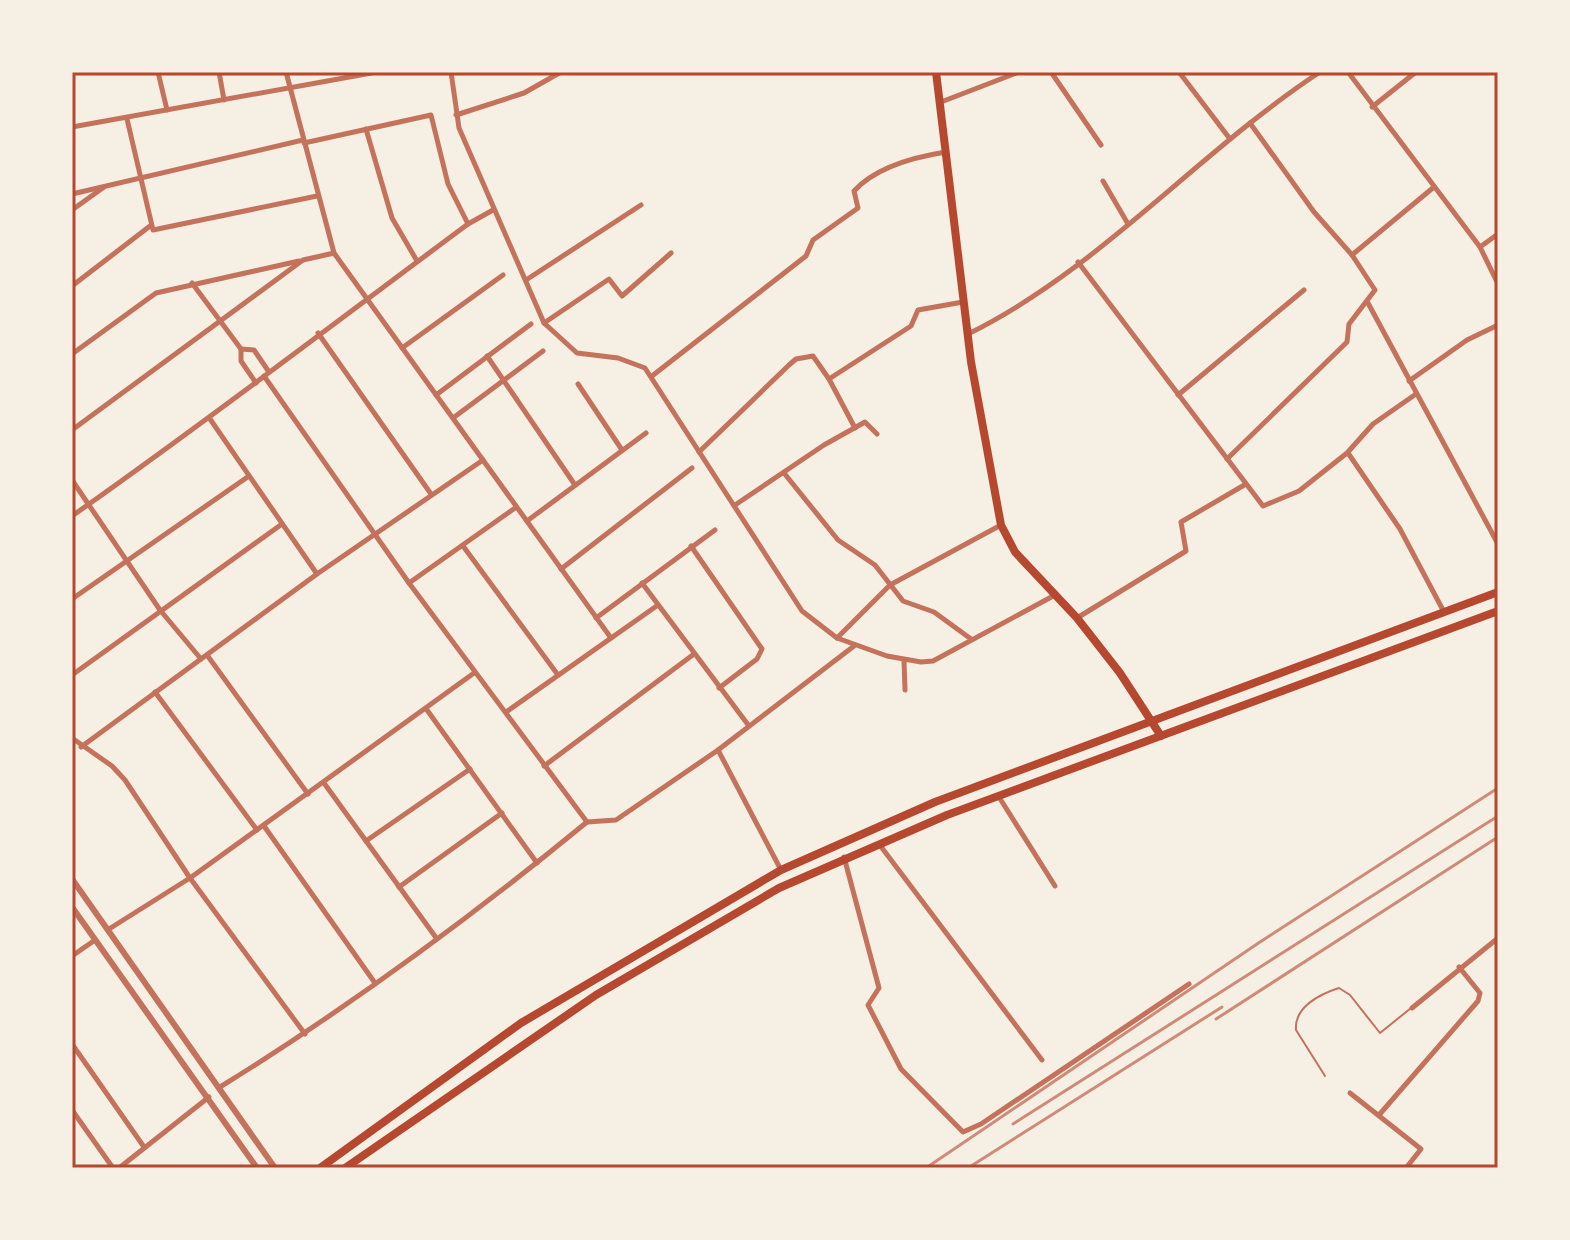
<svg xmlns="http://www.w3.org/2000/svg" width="1570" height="1240" viewBox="0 0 1570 1240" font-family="Jost,sans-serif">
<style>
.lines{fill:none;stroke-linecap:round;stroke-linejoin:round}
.service{stroke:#c5725c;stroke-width:2}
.minor{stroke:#c5725c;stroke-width:5}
.tertiary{stroke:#c5725c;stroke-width:6}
.primary{stroke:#b5482f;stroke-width:8}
.trunk{stroke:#b5482f;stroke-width:8}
.rail{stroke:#cf8b77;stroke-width:3}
.neatline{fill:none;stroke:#b5482f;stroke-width:3}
</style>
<rect width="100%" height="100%" fill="#f6efe4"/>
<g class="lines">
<path class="service" d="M1325 1076 1296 1030C1294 1007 1320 994 1339 988L1350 995 1380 1033 1411 1008"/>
<g class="minor">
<path d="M158 72 167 110"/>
<path d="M219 72 224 100"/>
<path d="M286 72 334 253 611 638"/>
<path d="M451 72 459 128 544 323 577 353 618 358 645 368 802 611 837 638 887 656 921 662 933 661 1055 595"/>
<path d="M1051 72 1101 145"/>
<path d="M1179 72 1230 139"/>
<path d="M1348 72 1480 247 1498 284"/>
<path d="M941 102 1019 72"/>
<path d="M1372 107 1416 72"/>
<path d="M456 115 524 93 561 72"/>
<path d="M127 119 153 230 317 196"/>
<path d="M1250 123 1314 212 1352 255"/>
<path d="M72 127 377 72"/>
<path d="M366 129 392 218 417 261"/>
<path d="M304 143 431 115 448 184 468 224"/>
<path d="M1103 181 1128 224"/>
<path d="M72 194 303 140"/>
<path d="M72 210 104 187"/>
<path d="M1480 247 1498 234"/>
<path d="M1078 262 1263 506 1299 491 1347 453 1373 424 1416 394"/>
<path d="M526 280 641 205"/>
<path d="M192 283 241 349V361L256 383"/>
<path d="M72 286 150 226"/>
<path d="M1368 303 1498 544"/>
<path d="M544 323 609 279 622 296 671 253"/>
<path d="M318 333 431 494"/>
<path d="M968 334C1100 269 1198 152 1320 72"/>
<path d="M402 348 503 275"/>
<path d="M241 349 254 350 269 372"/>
<path d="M72 354 156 293 299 261"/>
<path d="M487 356 575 485"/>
<path d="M264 376 409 583 587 822"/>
<path d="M652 376 806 256 813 240 858 208 854 191C876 167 914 157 946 152"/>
<path d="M829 379 911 326 918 310 963 302"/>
<path d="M1409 381 1467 340 1498 325"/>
<path d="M578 384 622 450"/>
<path d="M436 395 531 324"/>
<path d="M1178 395 1304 290"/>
<path d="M453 418 543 351"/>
<path d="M210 419 317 574"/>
<path d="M72 430 303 260 334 253"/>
<path d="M699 452 789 365 796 359 813 356 829 379 855 428"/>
<path d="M1348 453 1400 529 1444 612"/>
<path d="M1227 459 1347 342 1349 324 1375 290 1352 255 1434 187"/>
<path d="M784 473 838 540 875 565 903 601 934 612 971 639"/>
<path d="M72 480 160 610 201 659"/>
<path d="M735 505 824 445 865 422 877 434"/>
<path d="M72 516C206 422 336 322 468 224L493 210"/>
<path d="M527 521 646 433"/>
<path d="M463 546 558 675"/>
<path d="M691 546 762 649 757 659 719 688"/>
<path d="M561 569 692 468"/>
<path d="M409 583 515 508"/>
<path d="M642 583 749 726"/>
<path d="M72 599 249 476"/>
<path d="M596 618 715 530"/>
<path d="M1077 618 1186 551 1181 522 1246 484"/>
<path d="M837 638 890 585 1001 525"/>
<path d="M207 655 308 794"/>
<path d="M904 660 905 690"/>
<path d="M72 675 282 524"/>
<path d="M155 692 257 830"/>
<path d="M427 710 537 863"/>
<path d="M506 712 658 605"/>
<path d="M72 738 112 766 125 780 190 878 305 1034"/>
<path d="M81 747 317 574 483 460"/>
<path d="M718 750 781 870"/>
<path d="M544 766 694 654"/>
<path d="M324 783 437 939"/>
<path d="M999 797 1055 886"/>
<path d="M587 822 616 820 718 750 854 646"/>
<path d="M264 826 375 983"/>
<path d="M366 841 470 769"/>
<path d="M879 844 1042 1060"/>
<path d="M844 857 879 988 868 1005 901 1069 963 1132 981 1124 1189 984"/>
<path d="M399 887 502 813"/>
<path d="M109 929 190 878 474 673"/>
<path d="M72 956 95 940"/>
<path d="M1412 1008 1498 938"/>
<path d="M72 1044 144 1147"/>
<path d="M220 1087C348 1008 470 918 587 822"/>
<path d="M1350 1093 1421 1149 1406 1168"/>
<path d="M72 1110 113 1168"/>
<path d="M1379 1115 1478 1001 1480 993 1459 967"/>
<path d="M119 1168 209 1097"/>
</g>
<g class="tertiary">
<path d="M72 879 275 1168"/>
<path d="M72 907 257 1168"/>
</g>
<path class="primary" d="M936 72 971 362 1001 525 1015 552 1077 618 1120 673 1161 736"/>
<g class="trunk">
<path d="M320 1168 521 1023 781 870 935 802 1498 592"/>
<path d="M345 1168 596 995 779 888 947 815 1498 611"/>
</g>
<g class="rail">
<path d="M1216 1019 1498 837"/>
<path d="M1013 1124 1498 816"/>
<path d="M926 1168 1260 942 1498 788"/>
<path d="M968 1168 1222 1007"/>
</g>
</g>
<rect width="1570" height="1240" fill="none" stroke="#f6efe4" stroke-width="148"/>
<rect x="74" y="74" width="1422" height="1092" class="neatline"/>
</svg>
